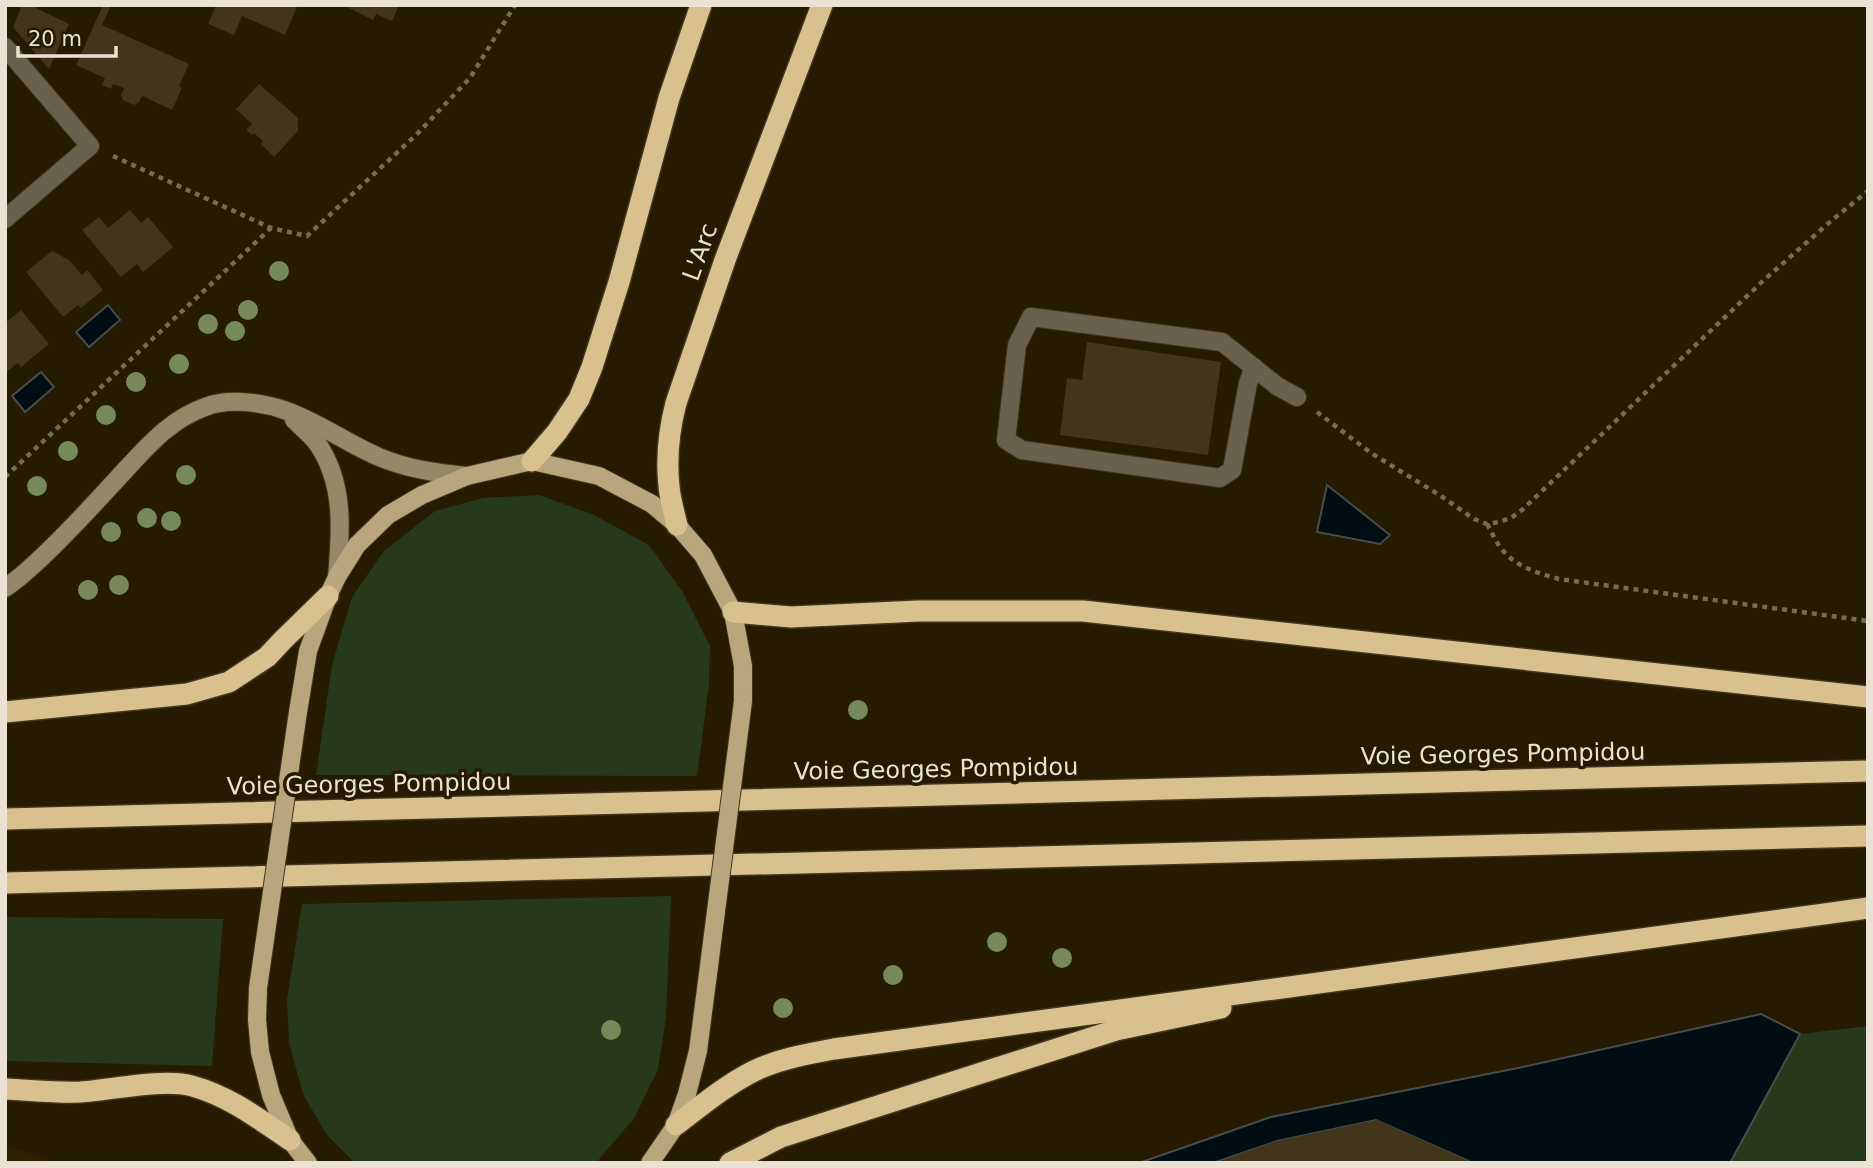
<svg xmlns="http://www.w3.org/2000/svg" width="1873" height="1168" viewBox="0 0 1873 1168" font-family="'DejaVu Sans',sans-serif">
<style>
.built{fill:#2e1f00}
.green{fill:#263a1b}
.water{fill:#000d12;stroke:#464d4c;stroke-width:2}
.building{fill:#42351b}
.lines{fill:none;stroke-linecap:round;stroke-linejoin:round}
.lane-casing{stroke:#42361e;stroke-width:20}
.street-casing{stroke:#42361e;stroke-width:20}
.secondary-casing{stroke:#42361e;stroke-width:20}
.primary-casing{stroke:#42361e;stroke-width:20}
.highway-casing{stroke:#42361e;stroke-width:24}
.path{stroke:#766b56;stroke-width:4.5;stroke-dasharray:5 5;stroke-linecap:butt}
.lane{stroke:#69604d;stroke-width:18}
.street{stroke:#69604d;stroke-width:18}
.secondary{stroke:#968768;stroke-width:18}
.primary{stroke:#b9a67d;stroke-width:18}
.highway{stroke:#d9c18f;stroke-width:21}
.primary-bridge-casing{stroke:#42361e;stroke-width:20;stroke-linecap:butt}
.primary-bridge{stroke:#b9a67d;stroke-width:18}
.tree{fill:#768959}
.labels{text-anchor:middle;stroke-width:7;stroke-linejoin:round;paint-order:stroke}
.street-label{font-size:24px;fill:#ebe2d3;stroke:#261a01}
</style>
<rect width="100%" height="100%" fill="#261a01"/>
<path class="built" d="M5 1146H8L57 1163H5Z"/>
<g class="green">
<path d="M539 495 594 515 649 545 682 591 710 646 709 684 697 776 316 775 332 665 352 597 384 551 435 511 483 498Z"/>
<path d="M671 896 666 1017 658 1069 635 1117 596 1163H355L326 1134 303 1094 289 1043 287 1000 302 904Z"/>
<path d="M5 917 223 919 212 1066 5 1061Z"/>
<path d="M1868 1026V1163H1730L1800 1034Z"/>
</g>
<g class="water">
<path d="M108 305 120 320 89 347 76 332Z"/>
<path d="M41 372 54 387 25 412 12 396Z"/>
<path d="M1327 485 1390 535 1380 544 1317 532Z"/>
<path d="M1761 1014 1800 1034 1730 1163H1473L1376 1120 1277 1141 1213 1163H1139L1271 1117 1518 1068Z"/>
</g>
<g class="building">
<path d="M15 5H38L36 8 69 24 49 69 13 27 21 8Z"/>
<path d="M103 5H111L102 25 189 64 179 86 182 88 172 110 142 96 139 102 134 105 123 100 121 95 124 88 113 84 111 89 102 85 105 78 76 65Z"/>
<path d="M216 5H298L285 35 242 16 234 35 208 24Z"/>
<path d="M350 5H399L392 21 376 14 373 20 349 8Z"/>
<path d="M259 84 298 118V131L274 157 261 144 263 141 254 133 252 135 246 130 252 124 236 109Z"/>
<path d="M130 210 141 223 148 217 173 247 143 272 137 264 121 277 82 230 99 217 108 228Z"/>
<path d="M52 251 69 260 82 275 87 270 103 290 81 308 78 305 63 317 26 272Z"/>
<path d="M21 310 49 344 21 367 18 363 5 373V323Z"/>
<path d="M1087 342 1221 362 1208 455 1060 435 1067 378 1082 380Z"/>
<path d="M1377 1120 1473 1163H1214L1277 1141Z"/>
</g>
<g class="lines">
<g class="lane-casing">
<path id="lane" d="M1254 367 1248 383 1232 470 1220 478 1022 450 1006 440 1017 345 1031 317 1222 342 1277 386 1297 397"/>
</g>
<g class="street-casing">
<path id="street" d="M5 47 90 146 5 219"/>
</g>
<g class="secondary-casing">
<g id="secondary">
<path d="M294 420C301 427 311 435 317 443 345 483 341 531 337 577"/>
<path d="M5 588C19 579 30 568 42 557 73 528 101 496 130 465 152 441 174 418 205 407 228 398 261 402 284 410 317 421 346 443 379 457 407 469 437 473 467 476"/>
</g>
</g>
<g class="primary-casing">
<g id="primary">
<path d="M298 712 308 651 328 596 337 577 357 545 388 515 422 495 467 476 532 461 599 476 652 504 677 525 703 555 733 612 743 666V701"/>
<path d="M258 988 257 1020 260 1052 271 1095 290 1140 308 1163"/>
<path d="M650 1163 676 1125 687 1094 698 1051 709 966"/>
</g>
</g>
<g class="highway-casing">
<g id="highway">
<path d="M532 461 557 432 579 399 592 367 619 282 669 98 701 5"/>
<path d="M677 525C674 512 670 499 669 486 666 458 669 430 676 403L725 260 822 5"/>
<path d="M733 612 791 617 918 611H1083L1868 697"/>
<path d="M5 712 187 694 229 682 267 657 283 640 328 596"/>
<path d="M5 819 1868 771"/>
<path d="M5 883 1868 836"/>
<path d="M5 1089C30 1090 55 1093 80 1092 111 1090 163 1078 192 1086 229 1096 259 1119 290 1140"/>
<path d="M676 1125C701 1106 726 1085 754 1071 778 1059 808 1054 834 1049L1868 908"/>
<path d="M730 1163 781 1137 1116 1030 1221 1008"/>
</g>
</g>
<g class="path">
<path d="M113 156 271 228 307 236 416 135 470 78 515 5"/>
<path d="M1317 412 1371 453 1441 496 1474 519 1487 524 1499 522 1511 518 1522 510 1764 280 1831 221 1868 191"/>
<path d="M5 477 271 228"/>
<path d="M1487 524C1492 532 1495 541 1501 548 1515 567 1538 573 1559 579L1868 621"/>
</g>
<use href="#lane" class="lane"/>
<use href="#street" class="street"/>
<use href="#secondary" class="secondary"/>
<use href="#primary" class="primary"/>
<use href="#highway" class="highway"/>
<g class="primary-bridge-casing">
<g id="primary-bridge">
<path d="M709 966 743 701"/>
<path d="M258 988 298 712"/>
</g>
</g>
<use href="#primary-bridge" class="primary-bridge"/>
</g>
<g class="tree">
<circle cx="279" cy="271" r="10"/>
<circle cx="248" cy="310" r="10"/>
<circle cx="208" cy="324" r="10"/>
<circle cx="235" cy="331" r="10"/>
<circle cx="179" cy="364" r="10"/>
<circle cx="136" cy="382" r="10"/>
<circle cx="106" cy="415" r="10"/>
<circle cx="68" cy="451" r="10"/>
<circle cx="186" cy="475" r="10"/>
<circle cx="37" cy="486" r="10"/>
<circle cx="147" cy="518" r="10"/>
<circle cx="171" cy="521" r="10"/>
<circle cx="111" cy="532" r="10"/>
<circle cx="119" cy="585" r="10"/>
<circle cx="88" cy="590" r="10"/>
<circle cx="858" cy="710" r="10"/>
<circle cx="997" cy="942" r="10"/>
<circle cx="1062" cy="958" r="10"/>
<circle cx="893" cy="975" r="10"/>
<circle cx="783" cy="1008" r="10"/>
<circle cx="611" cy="1030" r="10"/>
</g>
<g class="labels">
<g class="street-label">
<text transform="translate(700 252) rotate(-70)" y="8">L'Arc</text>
<text transform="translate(1503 754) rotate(-1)" y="8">Voie Georges Pompidou</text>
<text transform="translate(936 769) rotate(-1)" y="8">Voie Georges Pompidou</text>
<text transform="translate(369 784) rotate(-1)" y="8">Voie Georges Pompidou</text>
</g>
</g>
<rect width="1873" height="1168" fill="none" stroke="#ebe2d3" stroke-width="14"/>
<path d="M18 46v10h98v-10" fill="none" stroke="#ebe2d3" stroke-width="3.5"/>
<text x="28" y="46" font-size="21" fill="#ebe2d3" stroke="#261a01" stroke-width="5" paint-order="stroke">20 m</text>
</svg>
